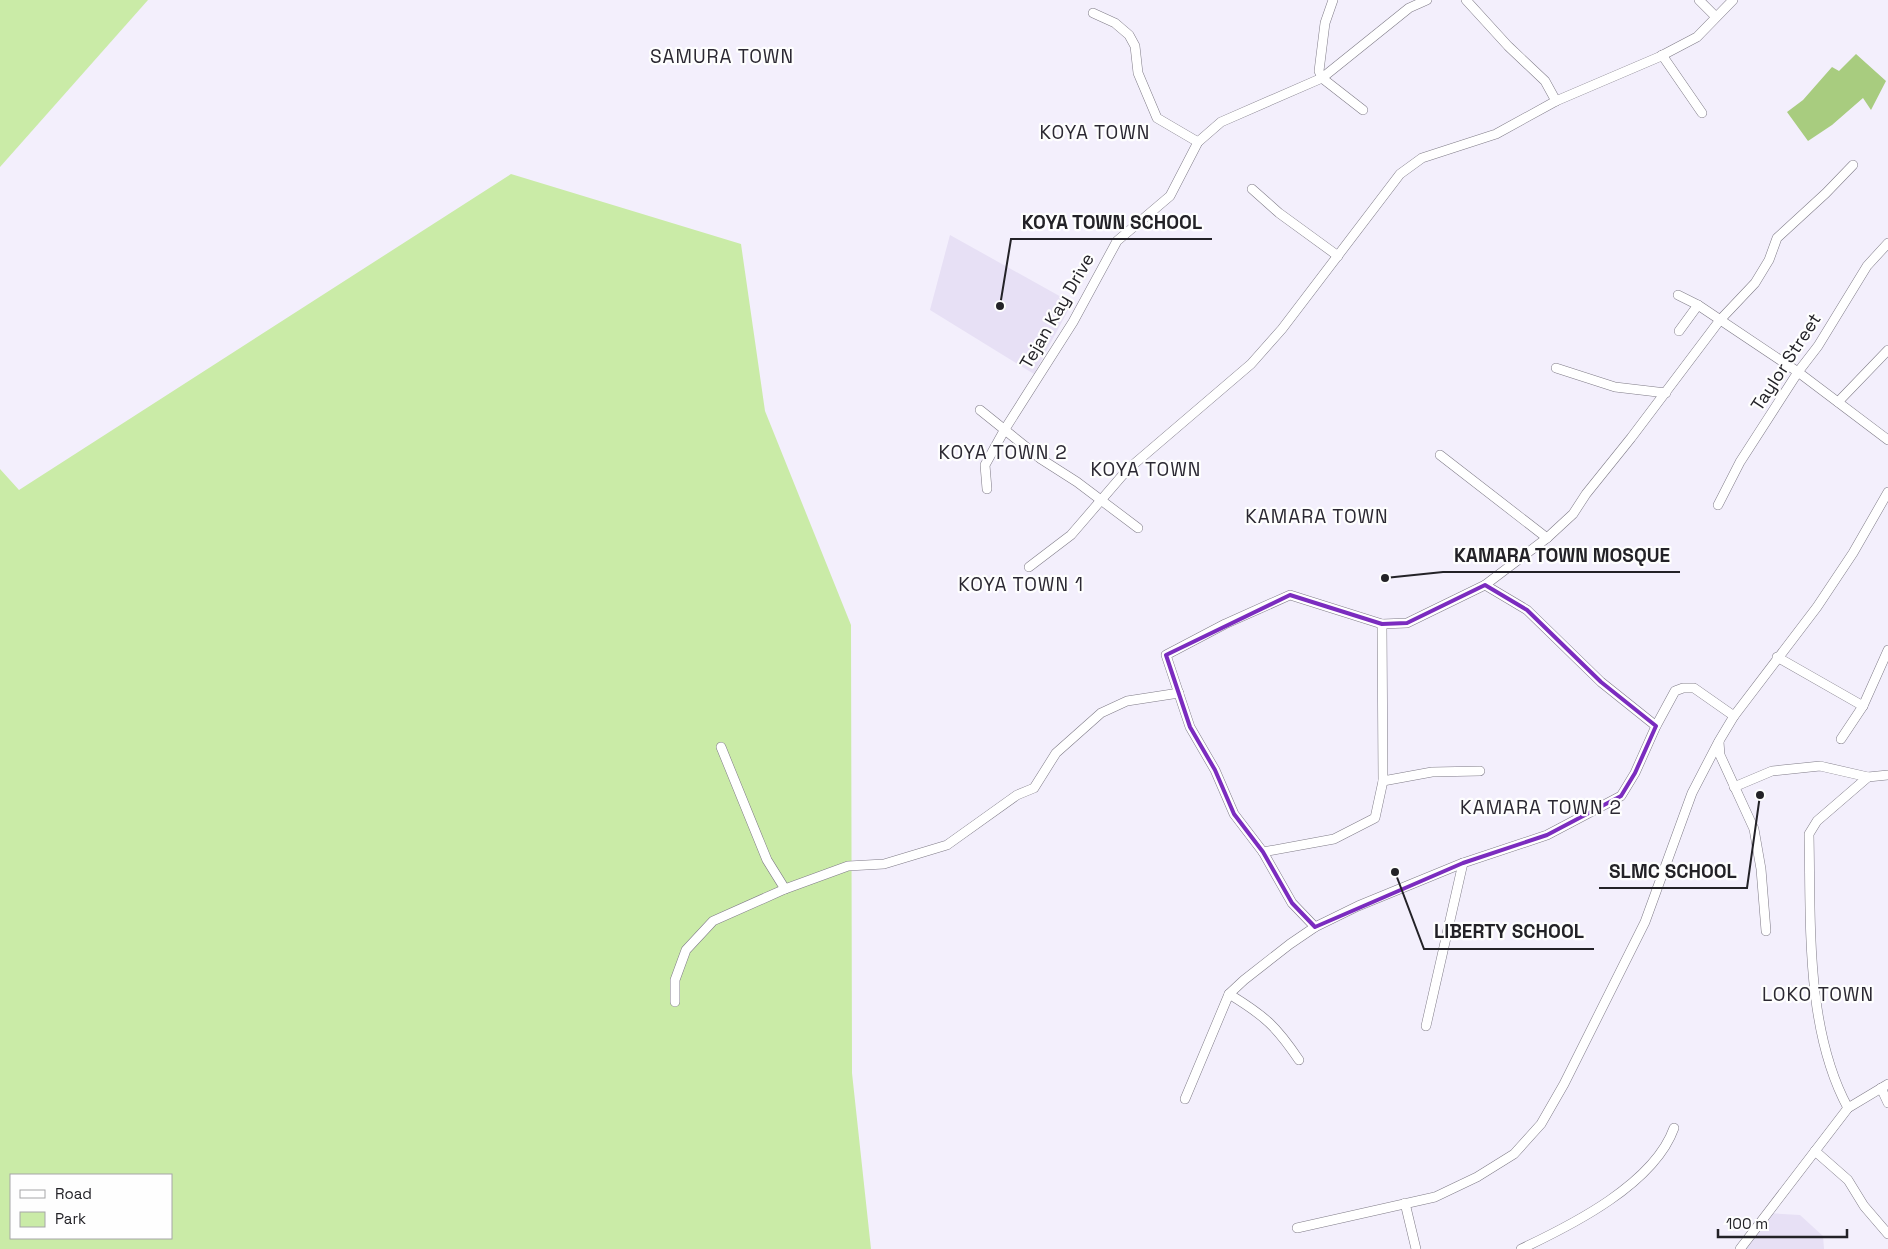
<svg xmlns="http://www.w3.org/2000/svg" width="1888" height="1249" viewBox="0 0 1888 1249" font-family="'Space Grotesk',sans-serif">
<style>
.built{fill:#e7e0f5}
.green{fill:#caeba7;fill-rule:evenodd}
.forest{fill:#a8cc7f}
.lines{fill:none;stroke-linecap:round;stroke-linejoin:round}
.minor-casing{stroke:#7f7b87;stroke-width:10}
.minor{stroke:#fff;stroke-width:9}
.marked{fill:none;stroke:#7b2cbf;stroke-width:4;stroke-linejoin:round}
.labels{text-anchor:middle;stroke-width:4.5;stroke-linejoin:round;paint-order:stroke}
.street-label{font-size:18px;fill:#232227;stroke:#fefefe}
.neighbourhood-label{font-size:19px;letter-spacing:1px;fill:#2b2832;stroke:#fefefe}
.leader{fill:none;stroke:#232227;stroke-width:2}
.callout-dot{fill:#232227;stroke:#fefefe;stroke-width:2}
.callout-label{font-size:19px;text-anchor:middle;font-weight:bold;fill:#232227;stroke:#fefefe;stroke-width:4.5;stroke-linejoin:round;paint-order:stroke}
</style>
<rect width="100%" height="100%" fill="#f3effc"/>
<g class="built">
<path d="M950 235 1072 303 1034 374 930 310Z"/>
<path d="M1768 1213 1800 1215 1823 1236 1824 1249H1745Z"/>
</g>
<g class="green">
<path d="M0 0H148L0 167Z"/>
<path d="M511 174 741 244 765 411 851 625 852 1073 871 1249H0V469L19 490ZM11 1175H171V1238H11Z"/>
</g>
<path class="forest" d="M1856 54 1886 81 1871 110 1863 98 1832 125 1808 141 1787 112 1803 100 1832 67 1839 71Z"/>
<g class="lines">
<g class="minor-casing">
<g id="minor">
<path d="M1333 0 1325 23 1319 71 1322 78 1363 110"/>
<path d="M1466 0 1508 46 1545 81 1556 101"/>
<path d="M1699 0 1715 16"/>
<path d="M1093 13 1115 23 1129 35 1135 46 1138 73 1157 118 1198 142"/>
<path d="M1662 55 1702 113"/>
<path d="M1252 189 1279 213 1338 256"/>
<path d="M1678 295 1698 305 1798 372 1888 440"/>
<path d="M1679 331 1698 305"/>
<path d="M1556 368 1615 387 1666 393"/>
<path d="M1838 402 1888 350"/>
<path d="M980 410 1041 459 1077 482 1138 528"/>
<path d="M1440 455 1547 538"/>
<path d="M987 489 985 465 1005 429 1073 322 1117 241 1170 196 1198 142 1221 122 1322 78 1409 8 1427 0"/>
<path d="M1718 505 1740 462 1798 372 1818 346 1867 266 1888 243"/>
<path d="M1029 567 1071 535 1127 470 1251 364 1282 329 1400 174 1422 158 1496 134 1556 101 1659 57 1697 37 1733 0"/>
<path d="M1485 585 1527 610 1601 682 1656 726"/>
<path d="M1777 657 1863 706"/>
<path d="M1841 739 1863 706 1888 650"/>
<path d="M1719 742 1720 755 1754 829 1761 869 1766 931"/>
<path d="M721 747 767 860 785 889"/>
<path d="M1383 781 1432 772 1480 771"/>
<path d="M1734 787 1772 771 1820 766 1868 777 1888 775"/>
<path d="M1263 852 1334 839 1375 818 1383 781 1382 624"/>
<path d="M1315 927 1292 903 1263 852 1234 814 1215 770 1190 727 1166 655 1225 624 1290 595 1382 624 1407 623 1485 585 1547 538 1573 514 1586 494 1631 438 1720 320 1755 283 1769 260 1777 238 1826 193 1853 165"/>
<path d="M1229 994C1265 1016 1276 1026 1299 1060"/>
<path d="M675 1002V980L686 950 713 921 785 889 848 866 884 864 947 845 1017 795 1034 788 1056 753 1101 713 1127 701 1179 693"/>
<path d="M1426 1026 1463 863"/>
<path d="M1881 1088 1888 1103"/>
<path d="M1185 1099 1229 994 1244 980 1290 944 1315 927 1358 906 1463 863 1547 835 1621 796 1635 773 1656 726 1675 691 1683 688H1694L1734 716"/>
<path d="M1848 1108C1805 1029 1811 922 1809 834L1817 821 1868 777"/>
<path d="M1815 1151 1848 1180 1864 1206 1888 1234"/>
<path d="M1405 1203 1416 1249"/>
<path d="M1297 1228 1435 1197 1477 1177 1514 1154 1541 1124 1564 1084 1645 922 1692 793 1719 741 1734 716 1817 607 1853 553 1888 492"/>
<path d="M1521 1249C1572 1225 1654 1184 1674 1128"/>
<path d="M1740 1249 1848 1108 1888 1084"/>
</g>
</g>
<use href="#minor" class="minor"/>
</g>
<path class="marked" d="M1485 585 1527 610 1601 682 1656 726 1635 773 1621 796 1547 835 1463 863 1315 927 1292 903 1263 852 1234 814 1215 770 1190 727 1166 655 1290 595 1382 624 1407 623Z"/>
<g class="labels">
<g class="street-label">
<text transform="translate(1057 311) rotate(-60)" y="6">Tejan Kay Drive</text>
<text transform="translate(1786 362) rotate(-57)" y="6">Taylor Street</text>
</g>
<g class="neighbourhood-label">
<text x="722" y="63">SAMURA TOWN</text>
<text x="1095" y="139">KOYA TOWN</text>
<text x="1003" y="459">KOYA TOWN 2</text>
<text x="1146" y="476">KOYA TOWN</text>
<text x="1317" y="523">KAMARA TOWN</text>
<text x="1021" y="591">KOYA TOWN 1</text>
<text x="1541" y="814">KAMARA TOWN 2</text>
<text x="1818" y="1001">LOKO TOWN</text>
</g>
</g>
<path class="leader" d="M1000 306L1011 239H1212M1385 578L1443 572H1680M1760 795L1747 888H1599M1395 872L1424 949H1594"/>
<g class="callout-dot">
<circle cx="1000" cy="306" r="5"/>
<circle cx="1385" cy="578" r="5"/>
<circle cx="1760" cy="795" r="5"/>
<circle cx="1395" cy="872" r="5"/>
</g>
<g class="callout-label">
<text x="1112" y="229">KOYA TOWN SCHOOL</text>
<text x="1562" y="562">KAMARA TOWN MOSQUE</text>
<text x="1673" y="878">SLMC SCHOOL</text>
<text x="1509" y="938">LIBERTY SCHOOL</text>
</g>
<rect x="10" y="1174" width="162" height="65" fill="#fefefe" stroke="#a6a6a8"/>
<rect x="20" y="1190" width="25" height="8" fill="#ffffff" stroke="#a6a6a8"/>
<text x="55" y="1199" font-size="15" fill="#232227">Road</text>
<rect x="20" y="1212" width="25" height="15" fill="#caeba7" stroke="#a6a6a8"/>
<text x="55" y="1224" font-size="15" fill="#232227">Park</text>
<path d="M1718 1229v8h129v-8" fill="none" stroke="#232227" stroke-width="2.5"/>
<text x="1726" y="1229" font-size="15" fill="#232227" stroke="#fefefe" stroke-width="4" paint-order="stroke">100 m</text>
</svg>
